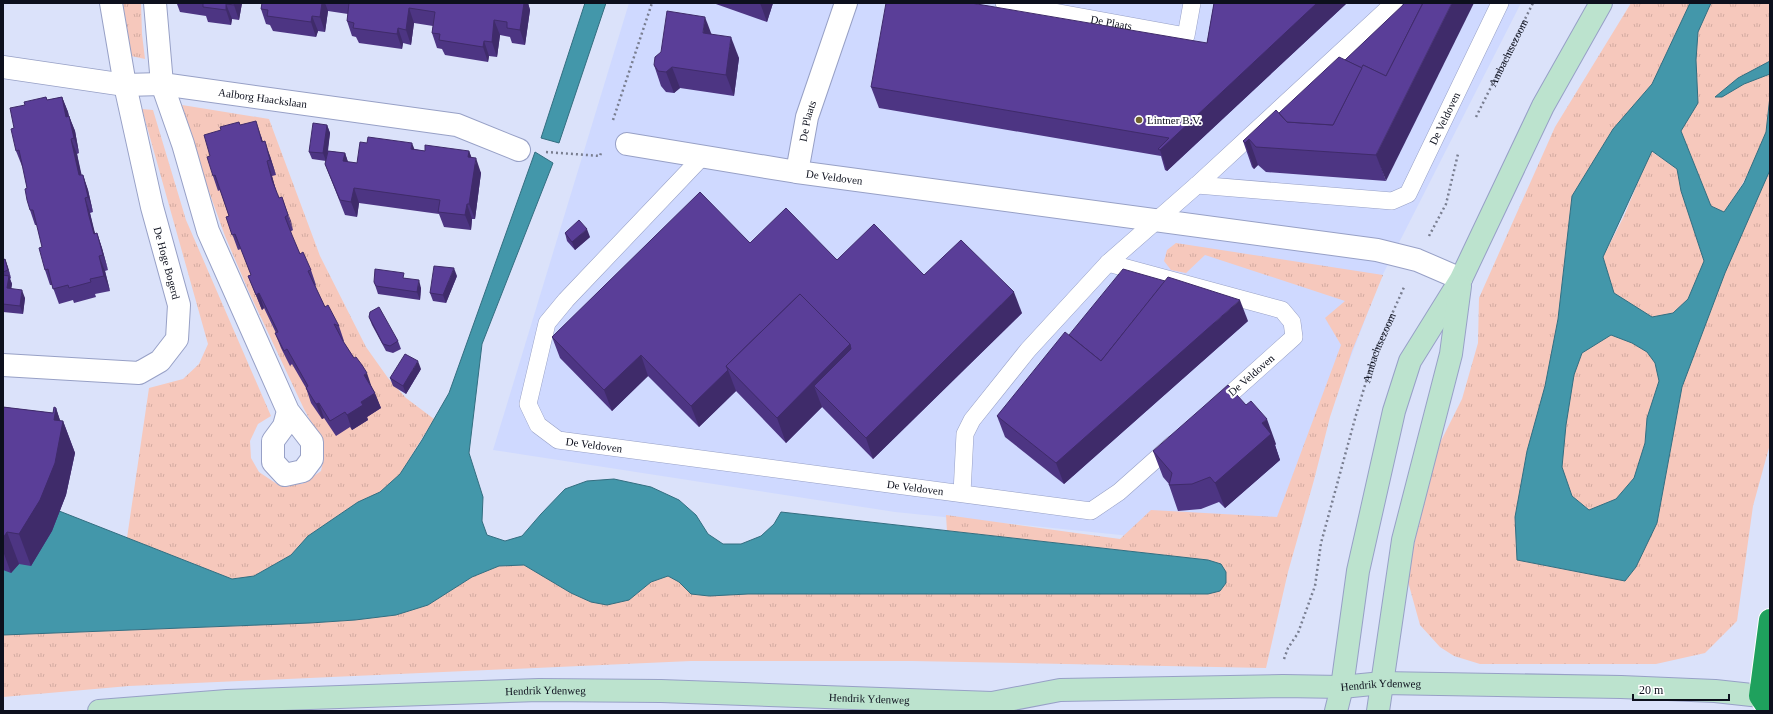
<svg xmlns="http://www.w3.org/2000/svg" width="1773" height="714" viewBox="0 0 1773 714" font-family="Georgia,serif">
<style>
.built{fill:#cfd9ff}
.grass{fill:url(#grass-tufts)}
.water{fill:#4397aa;stroke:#336e80;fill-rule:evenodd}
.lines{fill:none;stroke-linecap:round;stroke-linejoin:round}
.lane-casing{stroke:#97a0c6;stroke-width:18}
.street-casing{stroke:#97a0c6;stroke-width:24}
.secondary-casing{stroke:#97a0c6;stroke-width:24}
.highway-casing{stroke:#fff;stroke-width:24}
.path{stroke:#797e90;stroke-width:2.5;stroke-dasharray:2 3;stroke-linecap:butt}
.lane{stroke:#fff;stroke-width:17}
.street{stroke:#fff;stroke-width:22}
.secondary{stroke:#bce3ce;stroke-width:22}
.highway{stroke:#1fa15d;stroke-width:22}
.wall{fill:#4d3583}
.shaded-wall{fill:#3f2b6a}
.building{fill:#5a3e98;stroke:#3f2b6a}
.poi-dot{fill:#716330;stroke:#fff;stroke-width:1.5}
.labels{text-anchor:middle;stroke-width:4;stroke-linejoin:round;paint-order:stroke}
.street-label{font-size:11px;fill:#0d101d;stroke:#fff}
.poi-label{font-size:11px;fill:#0d101d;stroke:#fff;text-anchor:start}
</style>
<defs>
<pattern id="grass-tufts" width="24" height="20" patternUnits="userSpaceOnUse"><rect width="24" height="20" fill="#f6c8bc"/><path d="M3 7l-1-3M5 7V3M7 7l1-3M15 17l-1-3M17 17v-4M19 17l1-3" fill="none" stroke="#d2aba1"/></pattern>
</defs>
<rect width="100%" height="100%" fill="#dbe2fa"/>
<path class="built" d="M629 3H1521L1380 280 1277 551 895 512 493 450Z"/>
<g class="grass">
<path d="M123 3H141L142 34 145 59 131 56Z"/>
<path d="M1631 3H1690L1652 84 1613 129 1572 196 1558 319 1545 386 1527 451 1515 517 1517 560 1625 581 1657 523 1682 387 1725 273 1770 170V444L1753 506 1737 621 1705 653 1656 664H1480L1454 656 1440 647 1420 625 1407 578 1432 459 1462 399 1478 343 1479 298 1555 127Z"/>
<path d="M1711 3H1770V61L1738 78 1722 97 1744 84 1770 74C1770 91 1771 116 1766 133 1757 161 1741 188 1724 212L1711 206 1681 131 1698 103 1696 60 1698 32Z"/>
<path d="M182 105 269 119 320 256 366 347 388 378 406 398 434 419 400 474 380 492 358 502 308 536 291 555 254 576 232 579 127 538 149 388 183 379 199 364 208 344 142 109 153 110 186 220 271 416 258 424 250 441 251 458 259 472 277 484H302L321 471 324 456 321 440 304 409 249 292 225 236 207 186Z"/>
<path d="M1651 151 1677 169 1681 191 1704 261 1688 299 1673 313 1652 317 1614 293 1603 257 1624 216Z"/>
<path d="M1176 243 1383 275 1352 351 1330 417 1314 480 1288 572 1266 668 912 661H691L129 686 3 697V635L310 623 355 620 396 615 428 605 472 577 499 566 524 565 571 593 591 602 629 600 651 582 668 576 679 582 691 594 709 596 748 594H1208L1220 591 1226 583 1221 564 1208 560 947 531 946 515 1120 539 1151 510 1277 517 1341 345 1325 318 1345 301 1205 255 1186 273 1171 270 1164 261 1167 250Z"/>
<path d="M1611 335 1632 343 1647 352 1655 363 1659 381 1647 418 1645 443 1634 478 1616 499 1589 510 1572 496 1562 467 1566 425 1574 375 1582 353Z"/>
</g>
<g class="water">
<path d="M585 3H606L559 143 541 138Z"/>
<path d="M1690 3H1711L1698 32 1696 60 1698 103 1681 131 1711 206 1724 212 1744 183 1766 132 1770 96V170L1725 273 1682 387 1657 523 1636 567 1625 581 1517 560 1515 517 1527 451 1545 386 1558 319 1572 196 1613 129 1652 84ZM1652 151 1677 169 1681 191 1704 261 1688 299 1673 313 1652 317 1614 293 1603 257ZM1611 335 1632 343 1647 352 1655 363 1659 381 1647 418 1645 443 1634 478 1616 499 1589 510 1572 496 1562 467 1566 425 1574 375 1582 353Z"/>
<path d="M1770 61V74L1744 84 1722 97H1715L1738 78Z"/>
<path d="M535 152 553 163 482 344 469 453 483 497 482 521 487 535 505 541 522 536 541 514 565 489 587 481 614 479 651 487 679 500 696 515 708 534 723 544H741L761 536 774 524 781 512 1208 560 1221 564 1226 572V583L1220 591 1208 594H748L709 596 691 594 679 582 668 576 651 582 629 600 607 605 591 602 571 593 524 565 499 566 472 577 428 605 396 615 355 620 310 623 3 635V570L49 507 232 579 254 576 291 555 308 536 358 502 380 492 400 474 422 440 449 393Z"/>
</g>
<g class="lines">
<g class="lane-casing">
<g id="lane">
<path id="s3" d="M1004 3 1186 36 1192 3"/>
<path id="s4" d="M702 157 566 300 547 323 528 404 538 425 558 440 1091 511 1119 492 1173 444"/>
<path id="s5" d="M1197 185 1392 201 1408 194 1500 3"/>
<path d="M1108 263 1282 310 1292 322 1294 337 1217 406"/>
<path d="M962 493 965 434 972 420 1028 350 1108 263 1197 185 1394 3"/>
</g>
</g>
<g class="street-casing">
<g id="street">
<path d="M155 3 162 84 183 144 208 231 288 411 312 442V459L303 471 285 475 273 462V441L284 426 288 411"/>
<path id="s6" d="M3 67 125 85 162 84 457 125 519 150"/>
<path id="s7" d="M627 144 797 172 1377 250 1417 260 1461 279"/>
<path id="s8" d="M797 172 807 117 846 3"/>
<path d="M3 365 139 373 160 361 177 339 179 305 152 207 125 85 111 3"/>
</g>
</g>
<g class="secondary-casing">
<g id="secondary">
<path id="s9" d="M99 711 227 701 539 690 661 691 992 703 1060 690 1283 686 1342 687 1382 683 1621 687 1715 691 1770 697"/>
<path d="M1336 711 1342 687 1358 571 1394 411 1410 361 1461 279 1543 106 1601 3"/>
<path d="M1378 711 1403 540 1451 354 1460 286"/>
</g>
</g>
<g class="highway-casing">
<path id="highway" d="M1770 620 1760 696 1770 711"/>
</g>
<g class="path">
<path id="s1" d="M1476 117 1533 3"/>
<path d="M613 120 652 3"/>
<path d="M546 152 600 156 601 153"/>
<path d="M1429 236 1446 204 1458 154"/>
<path id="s2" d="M1284 659 1288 648 1298 633 1315 586 1321 543 1356 415 1375 352 1405 285"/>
</g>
<use href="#lane" class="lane"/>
<use href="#street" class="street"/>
<use href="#secondary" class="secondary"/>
<use href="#highway" class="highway"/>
</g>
<g class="wall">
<path d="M175 3H242L239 20 232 19 231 25 208 22 206 16 180 12 177 4H175Z"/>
<path d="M262 3H528L530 10 525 45 512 43 510 37 500 35 497 57 489 56 488 62 445 55 442 49 437 48 432 33 433 26 414 23 411 45 403 43 402 49 359 43 356 37 352 36 347 21 348 14 328 11 325 32 318 31 316 37 273 31 270 25 266 24 261 9Z"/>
<path d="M713 3H773L767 22Z"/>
<path d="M1214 3H1347L1167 171 1165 170 1161 156 879 108 871 87 1207 43Z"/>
<path d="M711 34 739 58 734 96 680 88 674 93 666 92 661 86 654 65Z"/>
<path d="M1345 60 1386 181 1266 172 1258 165 1254 169 1252 167 1243 141 1279 113Z"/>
<path d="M46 97 47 100 62 97 68 112 69 116 75 131 79 153 77 154 81 175H83L88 190 93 212 90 213 94 231 95 233H97L102 248 108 270 105 271 110 291 95 294 96 297 74 303 73 300 59 304 52 285H50L45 270 42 247 37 225H35L30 210 27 188 23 166H22L16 151 14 128 25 105Z"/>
<path d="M240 125 261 136 263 142 270 156 276 175 272 176 277 194 279 198 282 197 293 230 290 232 300 254 311 270 316 285 315 286 325 307 339 326 344 341H343L372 387 381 408 367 417 368 420 352 430 350 427 336 436 324 418 322 419 311 403 306 388 292 364 290 366 281 348 275 333H276L264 308 262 310 248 276 251 275 241 249 238 250 226 217 229 216 220 190 218 191 213 176 210 156Z"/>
<path d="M327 125 330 133 328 151 345 153 348 162 357 163 414 149 425 151H469L471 157 481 173 475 219H472L471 230 444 227 439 214 359 203 357 217 345 215 325 164 326 161 312 159 309 152Z"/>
<path d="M565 233 590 237 575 250 567 241Z"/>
<path d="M750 243 924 275 1022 313 873 459 822 407 786 443 736 391 699 427 648 376 612 411 560 358 552 337Z"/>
<path d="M5 259 11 278 10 279 12 284 11 289 25 298 23 314 3 312V260Z"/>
<path d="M457 276 446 303 433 301 430 293Z"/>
<path d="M406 278 421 288 420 300 378 294 374 282Z"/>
<path d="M369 317 398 341 401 349 393 353 386 351 372 325Z"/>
<path d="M1248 321 1064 484 1005 437 997 416 1069 335Z"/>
<path d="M421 369 406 394 393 386 390 378Z"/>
<path d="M3 407 53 413 56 408 60 421H63L75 453 66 495 52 531 31 566 19 564 11 573 3 570Z"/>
<path d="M1276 444 1275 445 1280 460 1225 508 1219 502 1201 509 1178 511 1169 485V484L1163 477 1153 451Z"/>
</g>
<g class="shaded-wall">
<path d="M234 3H242L239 20 234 5Z"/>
<path d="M322 3H325L328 11 325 32 320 17Z"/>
<path d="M524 3H528L530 10 525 45 520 30Z"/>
<path d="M760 3H773L767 22Z"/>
<path d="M1317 3H1347L1167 171 1160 150Z"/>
<path d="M1452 3H1474L1386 181 1376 155Z"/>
<path d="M226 4 232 19 231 25 226 10Z"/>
<path d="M409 8 414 23 411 45 406 30Z"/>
<path d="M312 16 318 31 316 37 311 22Z"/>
<path d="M705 17 713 38 703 33Z"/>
<path d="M494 20 500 35 497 57 492 42Z"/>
<path d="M398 28 403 43 402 49 397 34Z"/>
<path d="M731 37 739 58 734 96 726 75Z"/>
<path d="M484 41 489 56 488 62 483 47Z"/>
<path d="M672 67 680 88 674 93 666 72Z"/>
<path d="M62 97 68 112 72 132 66 117Z"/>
<path d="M69 116 75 131 79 153 74 138Z"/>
<path d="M256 121 261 136 267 157 262 142Z"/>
<path d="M327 125 330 133 326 161 323 153Z"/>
<path d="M71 139 77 154 85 190 79 175Z"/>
<path d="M1249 139 1258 165 1254 169 1245 143Z"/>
<path d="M265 141 270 156 276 175 270 160Z"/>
<path d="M412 143 418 158 411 149Z"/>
<path d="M469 151 475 166 476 158 481 173 475 219 469 204 468 157Z"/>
<path d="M345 153 350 168 343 161Z"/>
<path d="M267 161 272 176 277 195 272 180Z"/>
<path d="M83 175 88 190 93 212 88 197Z"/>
<path d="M354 188 359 203 357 217 351 202Z"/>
<path d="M85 198 90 213 99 249 94 234Z"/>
<path d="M467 204 472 219 471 230 465 215Z"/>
<path d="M285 206 291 221 293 230Z"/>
<path d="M587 229 590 237 575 250 572 242Z"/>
<path d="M97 233 102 248 108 270 103 255Z"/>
<path d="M99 256 105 271 110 291 104 276Z"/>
<path d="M5 259 8 267 11 278 8 270Z"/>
<path d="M454 268 457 276 446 303 443 295Z"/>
<path d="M9 276 12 284 10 296 7 288Z"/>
<path d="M419 280 421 288 420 300 417 292Z"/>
<path d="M22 290 25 298 23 314 20 306Z"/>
<path d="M1014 292 1022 313 873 459 866 438Z"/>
<path d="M259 293 264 308 262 310 256 295Z"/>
<path d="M1240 300 1248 321 1064 484 1056 463Z"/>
<path d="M850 344 859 370 814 386 822 407 786 443 777 418Z"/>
<path d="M641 355 648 376 612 411 604 390Z"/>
<path d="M418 361 421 369 406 394 403 386Z"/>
<path d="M728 370 736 391 699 427 691 406Z"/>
<path d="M367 373 372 388 364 375Z"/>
<path d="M375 393 381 408 367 417 368 420 352 430 347 415 361 402Z"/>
<path d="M319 403 324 418 322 419 316 404Z"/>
<path d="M56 408 62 426 63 421 75 453 66 495 52 531 31 566 19 534 54 420Z"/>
<path d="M1267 419 1276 444 1275 445 1280 460 1225 508 1215 483 1262 423Z"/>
<path d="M7 532 19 564 11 573 3 551V538Z"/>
</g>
<g class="building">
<path d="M203 3H234V5L226 4V10L203 7Z"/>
<path d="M262 3H322L320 17 312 16 311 22 267 16 268 10 261 9Z"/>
<path d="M349 3H524L520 30 507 28V22L494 20 492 42 484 41 483 47 439 40 440 34 432 33 435 12 409 8 406 30 398 28 397 34 353 28 354 23 347 21Z"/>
<path d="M886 3H971L1207 43 1214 3H1317L1160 150 1158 149 1169 138 871 87Z"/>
<path d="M1405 3H1423L1386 76 1363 65 1362 68 1345 60Z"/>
<path d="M1423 3H1452L1376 155 1256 147 1249 139 1245 143 1243 141 1276 110 1287 122 1333 125 1363 65 1386 76Z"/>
<path d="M667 11 705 17 703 33 731 37 726 75 672 67 666 72 658 71 654 65 655 57 661 52Z"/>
<path d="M1339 57 1362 68 1333 125 1287 122 1279 113Z"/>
<path d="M46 97 47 100 62 97 66 117 69 116 74 138 71 139 79 175H83L88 197 85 198 89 216 94 234 97 233 103 255 99 256 104 276 90 279 91 282 69 288 68 285 53 289 48 269 45 270 39 248 42 247 33 210H30L27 200 25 189 27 188 19 150 16 151 11 129 14 128 10 108 25 105 24 102Z"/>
<path d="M256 121 262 142 265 141 270 160 267 161 272 180 279 198 282 197 288 215 285 217 292 235 300 254 303 252 311 270 308 271 325 307 328 305 339 326 334 324 343 341 354 358 356 357 362 365 367 373 364 375 375 393 361 402 363 405 347 415 345 412 330 421 319 403 316 404 306 388 308 386 287 349 284 351 275 333 278 332 259 293 256 295 248 276 251 275 235 234 232 235 226 217 229 216 215 175 213 176 207 157 210 156 204 135 221 130 220 127 239 122 240 125Z"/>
<path d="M313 123 327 125 323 153 309 152Z"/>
<path d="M368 137 412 143 411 149 425 151V145L469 151 468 157 476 158 469 204H467L465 215 438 212 440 200 354 188 351 202 340 200 325 164 328 151 345 153 343 161 357 163 360 142 367 143Z"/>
<path d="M700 192 750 243 786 208 837 260 874 224 924 275 961 240 1014 292 866 438 814 386 851 349 850 344 800 294 726 366 728 370 691 406 641 355 604 390 552 337Z"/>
<path d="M579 220 587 229 572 242 565 233Z"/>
<path d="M5 259 8 270 3 272V260Z"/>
<path d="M434 266 454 268 443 295 430 293Z"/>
<path d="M375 269 404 273 403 278 419 280 417 292 376 286 374 282Z"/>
<path d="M1123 269 1165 281 1101 361 1069 335Z"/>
<path d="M3 275 9 276 7 288 22 290 20 306 3 304Z"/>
<path d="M1168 277 1240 300 1056 463 997 416 1065 332 1101 361Z"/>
<path d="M800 294 850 344 777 418 726 366Z"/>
<path d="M379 307 398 341 390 346 383 344 369 317 370 312Z"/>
<path d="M405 354 418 361 403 386 390 378Z"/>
<path d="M1228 385 1246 405 1251 401 1267 419 1262 423 1271 434 1215 483 1210 477 1192 484 1169 485 1172 473 1153 451Z"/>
<path d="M3 407 53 413 54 407 56 408 54 420 63 421 55 463 40 500 19 534 7 532 3 538Z"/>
</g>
<circle class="poi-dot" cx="1139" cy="120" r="4"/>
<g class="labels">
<g class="street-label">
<text dy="4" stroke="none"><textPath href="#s3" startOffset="109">De Plaats</textPath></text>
<text dy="4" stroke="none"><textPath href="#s1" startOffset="72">Ambachtsezoom</textPath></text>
<text dy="4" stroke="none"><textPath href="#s6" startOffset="262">Aalborg Haackslaan</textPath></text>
<text dy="4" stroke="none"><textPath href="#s5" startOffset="297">De Veldoven</textPath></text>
<text dy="4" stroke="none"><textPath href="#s8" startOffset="52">De Plaats</textPath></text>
<text dy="4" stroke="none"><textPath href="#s7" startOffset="210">De Veldoven</textPath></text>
<text transform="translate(167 263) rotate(75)" y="4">De Hoge Bogerd</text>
<text dy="4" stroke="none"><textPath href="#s2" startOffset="327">Ambachtsezoom</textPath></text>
<text transform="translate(1251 375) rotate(-41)" y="4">De Veldoven</text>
<text dy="4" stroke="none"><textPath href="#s4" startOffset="395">De Veldoven</textPath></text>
<text dy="4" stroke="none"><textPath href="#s4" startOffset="719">De Veldoven</textPath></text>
<text dy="4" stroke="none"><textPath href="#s9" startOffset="1284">Hendrik Ydenweg</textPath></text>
<text dy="4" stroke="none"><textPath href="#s9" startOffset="447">Hendrik Ydenweg</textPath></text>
<text dy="4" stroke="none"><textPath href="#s9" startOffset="771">Hendrik Ydenweg</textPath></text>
</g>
<g class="poi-label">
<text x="1147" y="124">Lintner B.V.</text>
</g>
</g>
<rect width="1773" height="714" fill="none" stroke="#0d101d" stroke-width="8"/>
<path d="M1633 694v6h96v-6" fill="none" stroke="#0d101d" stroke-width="2"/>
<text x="1639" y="694" font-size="12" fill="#0d101d" stroke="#ffffff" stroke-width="3" paint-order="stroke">20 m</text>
</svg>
